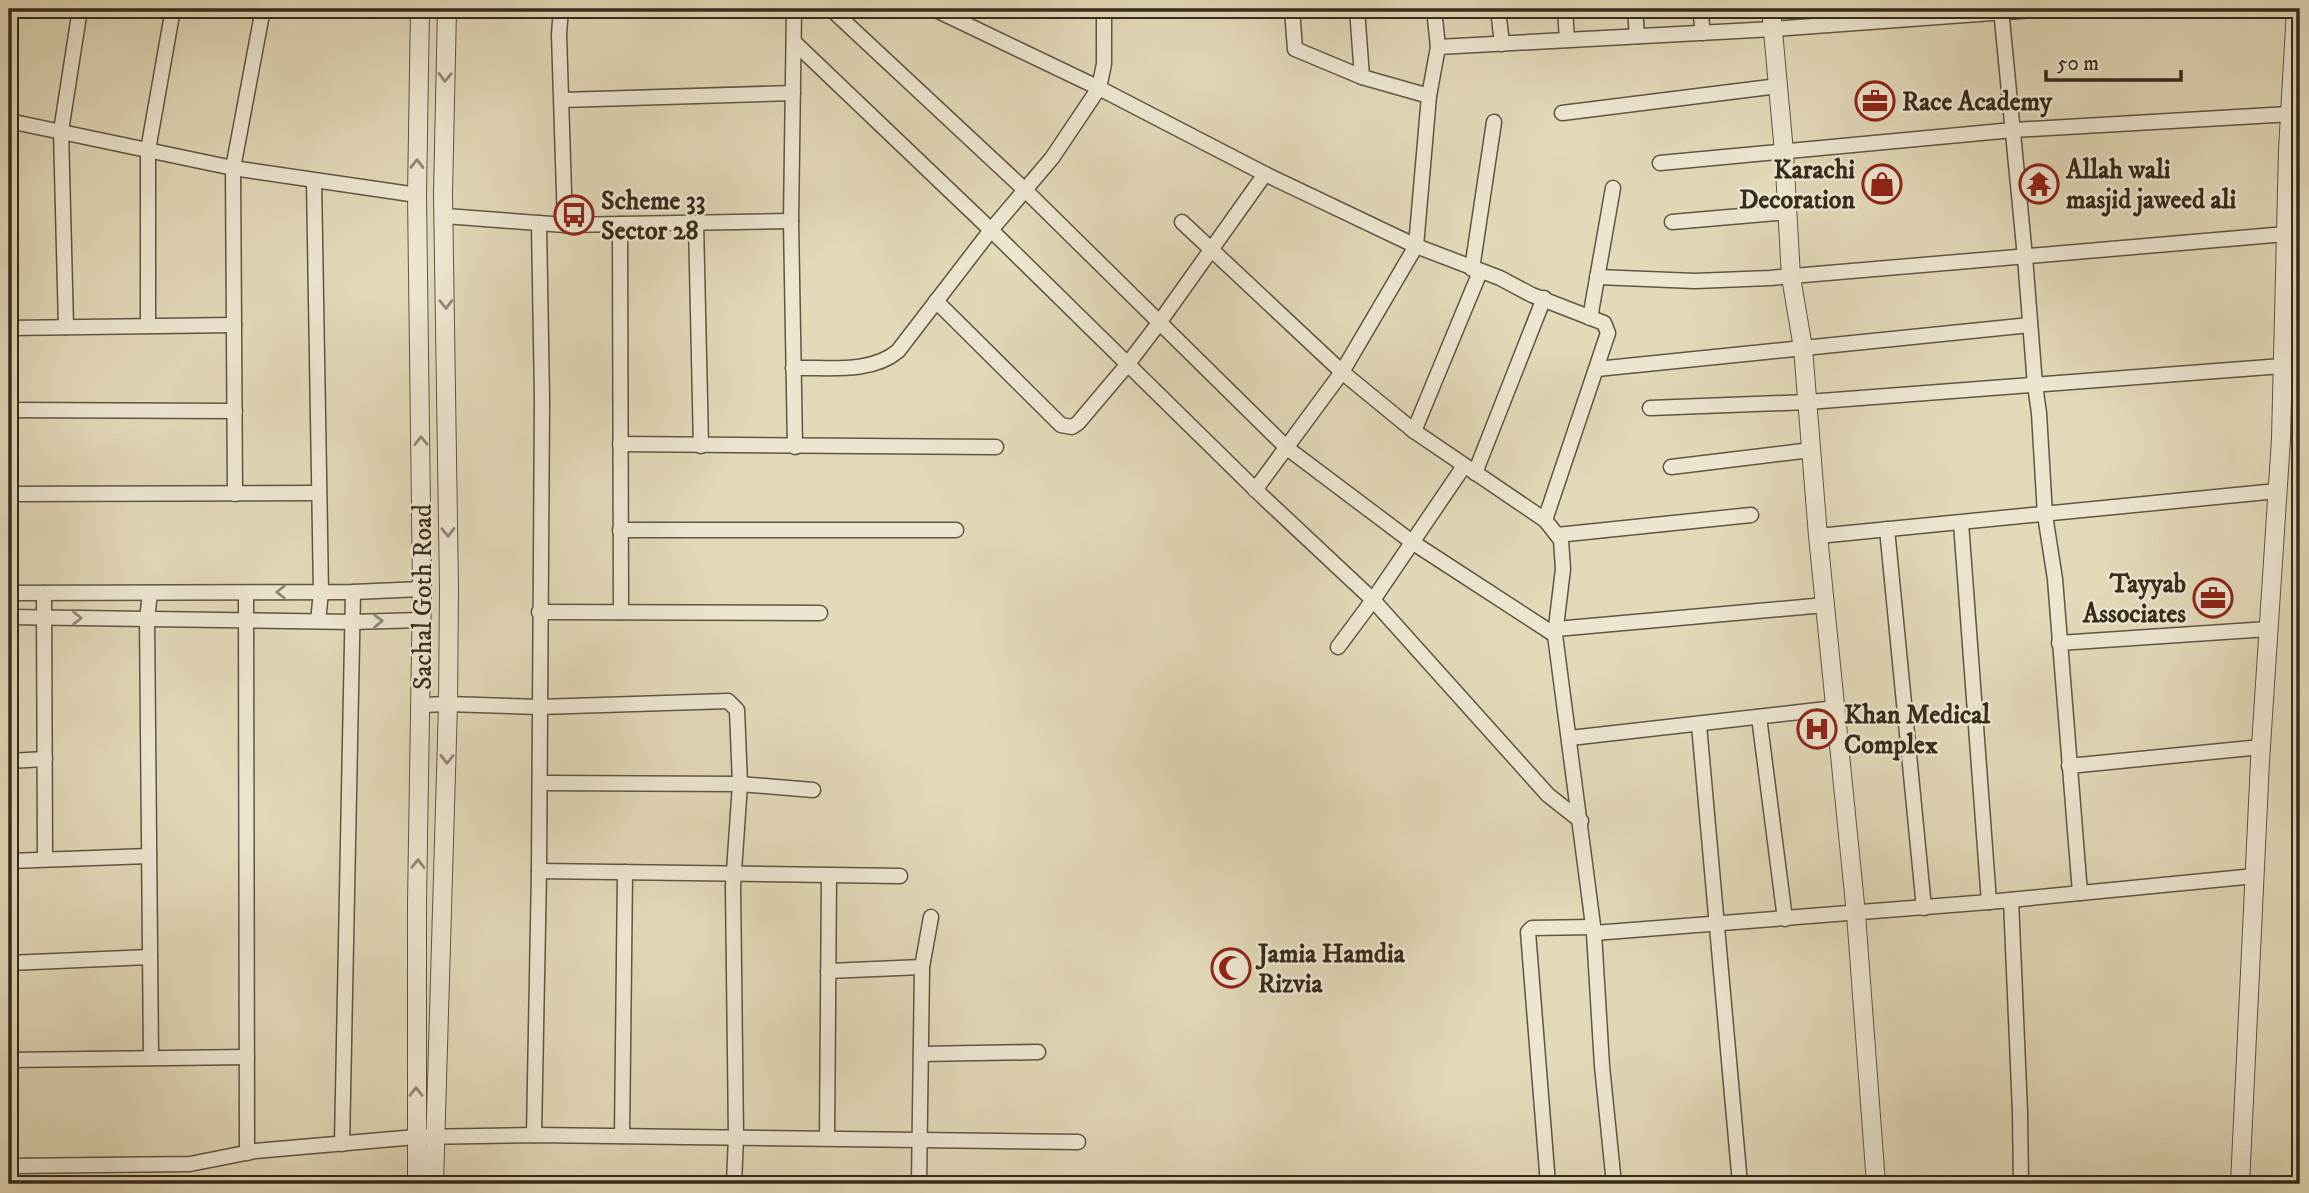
<svg xmlns="http://www.w3.org/2000/svg" width="2309" height="1193" viewBox="0 0 2309 1193" font-family="'IM FELL DW Pica',serif">
<style>
.lines{fill:none;stroke-linecap:round;stroke-linejoin:round}
.minor-casing{stroke:#615642;stroke-width:17}
.tertiary-casing{stroke:#615642;stroke-width:20}
.minor{stroke:#ece6d1;stroke-width:14}
.tertiary{stroke:#ece6d1;stroke-width:18}
.oneway{stroke:#918876}
.labels{text-anchor:middle;stroke-width:5;stroke-linejoin:round;paint-order:stroke}
.poi-label{font-size:26px;font-weight:bold;fill:#362b1b;stroke:#ece6d1;text-anchor:start}
.street-label{font-size:26px;fill:#362b1b;stroke:#ece6d1}
</style>
<rect width="100%" height="100%" fill="#e2d9b8"/>
<filter id="stains"><feTurbulence type="fractalNoise" baseFrequency=".00286" numOctaves="4"/><feColorMatrix values="0 0 0 0 .2 0 0 0 0 .09 0 0 0 0 .02 0 0 0 .5 -.17"/></filter>
<radialGradient id="worn" r=".72"><stop offset=".6" stop-color="#630" stop-opacity="0"/><stop offset="1" stop-color="#630" stop-opacity=".3"/></radialGradient>
<g class="lines">
<g class="minor-casing">
<g id="minor">
<path d="M561 9 559 34 565 225"/>
<path d="M794 9 791 221 795 447"/>
<path d="M831 9 1025 190 1287 448 1412 542 1555 635"/>
<path d="M934 9 1099 88 1265 174 1416 246 1500 278 1532 295 1604 323 1608 333 1545 520"/>
<path d="M1357 9 1362 77"/>
<path d="M1434 9 1438 47"/>
<path d="M1498 9 1502 44"/>
<path d="M1565 9 1567 40"/>
<path d="M1635 9 1637 36"/>
<path d="M1700 9 1703 33"/>
<path d="M2001 9 2025 257 2035 385 2039 413 2045 515 2055 579 2080 893"/>
<path d="M794 42 991 230 1262 496 1373 600 1548 795 1581 821"/>
<path d="M1429 96 1438 47 1773 29 2047 9"/>
<path d="M562 100 793 93"/>
<path d="M1562 113 1778 86"/>
<path d="M9 121 233 168 417 195"/>
<path d="M1660 163 2013 130 2290 114"/>
<path d="M314 181 321 592 318 621"/>
<path d="M445 216 565 225 791 221"/>
<path d="M1182 222 1342 372 1414 431 1545 520 1561 540 1563 569 1555 635 1594 933 1602 1066 1614 1184"/>
<path d="M1672 222 1787 212"/>
<path d="M696 223 701 446"/>
<path d="M620 224 621 612"/>
<path d="M1472 269 1494 122"/>
<path d="M1597 277 1695 281 1770 278 2286 234"/>
<path d="M936 301 1061 425 1072 427 1078 423 1127 365 1159 323 1265 174"/>
<path d="M1590 318 1613 188"/>
<path d="M148 326V150L173 9"/>
<path d="M66 327 61 131 80 9"/>
<path d="M9 328 234 325"/>
<path d="M793 368C827 367 871 374 898 351L991 230 1052 158 1099 88 1104 64V9"/>
<path d="M1597 369 2030 325"/>
<path d="M1650 408 1808 402 2282 366"/>
<path d="M9 410 235 411"/>
<path d="M1414 431 1480 272"/>
<path d="M620 444 996 447"/>
<path d="M1671 467 1811 450"/>
<path d="M1475 473 1544 298"/>
<path d="M1255 490 1342 372 1416 246 1429 96 1362 77 1295 49 1292 9"/>
<path d="M9 494 319 493"/>
<path d="M235 494 233 168 263 9"/>
<path d="M1961 523 1989 902"/>
<path d="M1887 529 1924 908"/>
<path d="M620 530H956"/>
<path d="M1557 535 1751 515"/>
<path d="M1818 536 2277 491"/>
<path d="M9 593 353 592 422 589"/>
<path d="M44 593 45 859"/>
<path d="M150 593 147 619 151 1058"/>
<path d="M246 593 247 1153"/>
<path d="M539 612 820 613"/>
<path d="M9 617 352 622 421 620"/>
<path d="M1556 629 1825 605"/>
<path d="M2059 643 2268 629"/>
<path d="M1338 647 1373 600 1464 466"/>
<path d="M421 705 448 704 539 707 728 701 737 710 740 784 733 886 736 1137 734 1184"/>
<path d="M1759 717 1785 919"/>
<path d="M1699 725 1740 1184"/>
<path d="M1570 738 1835 708"/>
<path d="M9 761 45 759"/>
<path d="M2069 766 2261 747"/>
<path d="M540 783 740 784 813 790"/>
<path d="M9 861 149 856"/>
<path d="M539 871 900 876"/>
<path d="M2011 900 2020 1112 2021 1184"/>
<path d="M1594 933 1989 902 2255 876"/>
<path d="M9 963 150 957"/>
<path d="M828 971 922 967"/>
<path d="M921 1054 1038 1052"/>
<path d="M9 1060 247 1057"/>
<path d="M534 1135 539 871 542 399 539 223"/>
<path d="M622 1136 625 872"/>
<path d="M827 1138 829 876"/>
<path d="M342 1144 353 592"/>
<path d="M9 1166 190 1164 255 1151 416 1137 534 1135 1078 1142"/>
<path d="M919 1184 922 967 931 917"/>
<path d="M1548 1184 1528 932 1532 928 1593 927"/>
</g>
</g>
<g class="tertiary-casing">
<g id="tertiary">
<path d="M1771 9 1784 152 1791 277 1803 348 1818 536 1856 914 1876 1184"/>
<path d="M417 1184V903L422 589 417 195 420 9"/>
<path d="M434 1184 448 704 449 588 443 194 447 9"/>
<path d="M2240 1184 2260 761 2281 439 2288 150 2296 9"/>
</g>
</g>
<use href="#minor" class="minor"/>
<use href="#tertiary" class="tertiary"/>
</g>
<defs><path id="oneway-chevron" d="M-2-3.5L2.5 0L-2 3.5" fill="none" stroke-width="1.6" stroke-linecap="round" stroke-linejoin="round" transform="scale(1.75)"/></defs>
<g class="oneway">
<use href="#oneway-chevron" transform="translate(445 77) rotate(91)"/>
<use href="#oneway-chevron" transform="translate(417 164) rotate(-89)"/>
<use href="#oneway-chevron" transform="translate(446 304) rotate(89)"/>
<use href="#oneway-chevron" transform="translate(421 441) rotate(-91)"/>
<use href="#oneway-chevron" transform="translate(448 532) rotate(89)"/>
<use href="#oneway-chevron" transform="translate(281 592) rotate(180)"/>
<use href="#oneway-chevron" transform="translate(77 618)"/>
<use href="#oneway-chevron" transform="translate(378 621) rotate(-1)"/>
<use href="#oneway-chevron" transform="translate(447 759) rotate(91)"/>
<use href="#oneway-chevron" transform="translate(418 864) rotate(-89)"/>
<use href="#oneway-chevron" transform="translate(416 1092) rotate(-90)"/>
</g>
<defs>
<g id="office-ring" transform="scale(2.0125)"><circle r="9.5" fill="#ece6d1" stroke="#8f2418" stroke-width="1.5"/><path d="M-6-3h4V-5.5h4V-3h4V5H-6ZM-1-4.5V-3h2v-1.5ZM-6 0V1H6V0Z" fill="#8f2418"/></g>
<g id="shop-ring" transform="scale(2.0125)"><circle r="9.5" fill="#ece6d1" stroke="#8f2418" stroke-width="1.5"/><path d="M-5-2.5h2.3a2.7 3.5 0 0 1 5.4 0H5L5.5 6h-11ZM-1.5-2.5h3a1.5 2.3 0 0 0-3 0Z" fill="#8f2418"/></g>
<g id="temple-ring" transform="scale(2.0125)"><circle r="9.5" fill="#ece6d1" stroke="#8f2418" stroke-width="1.5"/><path d="M0-6L5-2H3V0L6.5 2.5H4V6H1.5V3h-3V6H-4V2.5H-6.5L-3 0V-2H-5Z" fill="#8f2418"/></g>
<g id="bus-ring" transform="scale(2.0125)"><circle r="9.5" fill="#ece6d1" stroke="#8f2418" stroke-width="1.5"/><path d="M-5-6H5V4H4V6H2V4H-2V6H-4V4H-5ZM-3.5-4V0h7V-4ZM-3.5 1.2v1.5H-2V1.2ZM2 1.2v1.5H3.5V1.2Z" fill="#8f2418"/></g>
<g id="hospital-ring" transform="scale(2.0125)"><circle r="9.5" fill="#ece6d1" stroke="#8f2418" stroke-width="1.5"/><path d="M-5-5h3v3.5h4V-5h3V5h-3V1.5h-4V5h-3Z" fill="#8f2418"/></g>
<g id="mosque-ring" transform="scale(2.0125)"><circle r="9.5" fill="#ece6d1" stroke="#8f2418" stroke-width="1.5"/><path d="M3.5-4.9A6 6 0 1 0 3.5 4.9A5 5 0 1 1 3.5-4.9Z" fill="#8f2418"/></g>
</defs>
<g fill-rule="evenodd">
<use href="#office-ring" x="1875" y="101"/>
<use href="#shop-ring" x="1882" y="184"/>
<use href="#temple-ring" x="2039" y="184"/>
<use href="#bus-ring" x="574" y="215"/>
<use href="#office-ring" x="2213" y="598"/>
<use href="#hospital-ring" x="1817" y="729"/>
<use href="#mosque-ring" x="1231" y="968"/>
</g>
<g class="labels">
<g class="poi-label">
<text x="1902" y="110">Race Academy</text>
<text x="1855" y="178" text-anchor="end">Karachi<tspan x="1855" dy="30">Decoration</tspan></text>
<text x="2066" y="178">Allah wali<tspan x="2066" dy="30">masjid jaweed ali</tspan></text>
<text x="601" y="209">Scheme 33<tspan x="601" dy="30">Sector 28</tspan></text>
<text x="2186" y="592" text-anchor="end">Tayyab<tspan x="2186" dy="30">Associates</tspan></text>
<text x="1844" y="723">Khan Medical<tspan x="1844" dy="30">Complex</tspan></text>
<text x="1258" y="962">Jamia Hamdia<tspan x="1258" dy="30">Rizvia</tspan></text>
</g>
<g class="street-label">
<text transform="translate(422 597) rotate(-90)" y="9">Sachal Goth Road</text>
</g>
</g>
<rect width="2309" height="1193" fill="none" stroke="#e2d9b8" stroke-width="35"/>
<rect x="10" y="10" width="2288" height="1172" fill="none" stroke="#362b1b" stroke-width="3.5"/>
<rect x="18" y="18" width="2274" height="1158" fill="none" stroke="#362b1b" stroke-width="2"/>
<path d="M2046 70v10h135v-10" fill="none" stroke="#362b1b" stroke-width="3.5"/>
<text x="2057" y="70" font-size="21" fill="#362b1b" stroke="#ece6d1" stroke-width="5" paint-order="stroke">50 m</text>
<rect width="100%" height="100%" filter="url(#stains)"/>
<rect width="100%" height="100%" fill="url(#worn)"/>
</svg>
